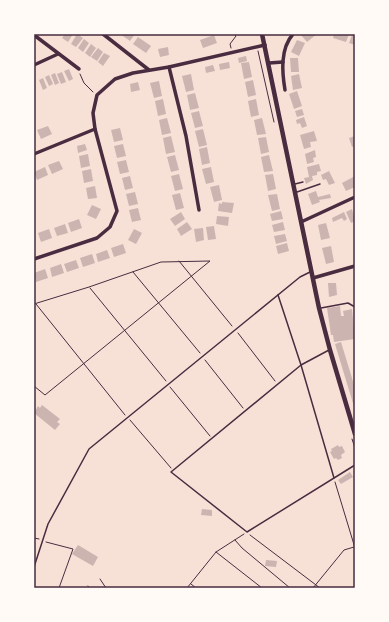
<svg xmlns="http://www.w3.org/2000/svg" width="389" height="622" viewBox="0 0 389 622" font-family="Rubik,sans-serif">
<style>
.building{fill:#ccb4b1}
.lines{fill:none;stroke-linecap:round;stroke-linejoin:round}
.path{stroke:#4a2c40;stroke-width:1}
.service{stroke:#4a2c40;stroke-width:1.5}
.minor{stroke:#4a2c40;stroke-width:3.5}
.secondary{stroke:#4a2c40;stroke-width:4.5}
.neatline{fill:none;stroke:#4a2c40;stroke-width:1.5}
</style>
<rect width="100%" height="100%" fill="#f7e1d7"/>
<g class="building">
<path d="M65 34H73L68 42 62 38Z"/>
<path d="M77 34 83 38 76 47 71 44Z"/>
<path d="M120 34H135L130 41Z"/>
<path d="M303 34H317L307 42 301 35Z"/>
<path d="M334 34H349L346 42 333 38Z"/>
<path d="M214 35 217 43 203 48 200 40Z"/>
<path d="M352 35 355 36V45L349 43Z"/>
<path d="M138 37 151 46 146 53 133 44Z"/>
<path d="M84 39 89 43 83 52 78 48Z"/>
<path d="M297 40 305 43 299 56 291 52Z"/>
<path d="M91 44 96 48 90 57 85 53Z"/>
<path d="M168 47 169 55 160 57 158 49Z"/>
<path d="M98 48 103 52 97 61 91 57Z"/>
<path d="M104 53 110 56 103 66 98 62Z"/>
<path d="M246 56 247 61 239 63 238 58Z"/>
<path d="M290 58H298L299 72H291Z"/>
<path d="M229 62 230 68 220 70 219 64Z"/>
<path d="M249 62 252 77 244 79 241 63Z"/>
<path d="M213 65 215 71 206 73 205 67Z"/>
<path d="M69 69 73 79 69 81 64 71Z"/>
<path d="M62 72 66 82 61 84 57 74Z"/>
<path d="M55 73 59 83 55 85 51 75Z"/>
<path d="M191 74 194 90 186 92 182 76Z"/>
<path d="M299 74 302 88 293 90 291 76Z"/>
<path d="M49 75 53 84 49 86 45 77Z"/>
<path d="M43 78 47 88 43 90 39 80Z"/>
<path d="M253 80 256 95 248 97 245 82Z"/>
<path d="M159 81 162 96 154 98 150 83Z"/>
<path d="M138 82 140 90 131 92 130 84Z"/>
<path d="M297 91 302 106 294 109 289 94Z"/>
<path d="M195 93 199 108 190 110 187 95Z"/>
<path d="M163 99 166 114 158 116 155 101Z"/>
<path d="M256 99 259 115 251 117 248 101Z"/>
<path d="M302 109 304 115 297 117 295 111Z"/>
<path d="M199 111 203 126 195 128 191 113Z"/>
<path d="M304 117 307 126 302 128 300 123 297 124 296 120Z"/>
<path d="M167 118 171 133 162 135 159 120Z"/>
<path d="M262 118 266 134 257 135 254 120Z"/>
<path d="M48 126 52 134 41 139 37 130Z"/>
<path d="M120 128 123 140 114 142 111 130Z"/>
<path d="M203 129 207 145 199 147 195 131Z"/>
<path d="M314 131 317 141 310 142 311 147 304 149 300 135Z"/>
<path d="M171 136 175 152 166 154 163 138Z"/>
<path d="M355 136V146L352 147 349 138Z"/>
<path d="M266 137 269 152 261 154 258 138Z"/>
<path d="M85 144 87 150 78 153 77 146Z"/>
<path d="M123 144 126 156 117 158 114 146Z"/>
<path d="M207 147 210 163 202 165 199 149Z"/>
<path d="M315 150 316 157 313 158 314 162 307 164 305 154Z"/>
<path d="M88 154 90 166 81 168 79 156Z"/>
<path d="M175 155 179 170 171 172 167 157Z"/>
<path d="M269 155 273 171 264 172 261 157Z"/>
<path d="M126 160 129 172 120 174 117 162Z"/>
<path d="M59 161 63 169 52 174 48 165Z"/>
<path d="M319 164 321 171 317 172V175L312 176 313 180 306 184 304 178 309 177 307 167Z"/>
<path d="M45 167 48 175 37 180 34 172Z"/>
<path d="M211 167 214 182 206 184 202 169Z"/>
<path d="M91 169 93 181 84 183 82 171Z"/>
<path d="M329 171 335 183 329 185 326 179 323 180 321 175Z"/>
<path d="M179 174 183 189 175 191 171 176Z"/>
<path d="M273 174 276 189 268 191 265 175Z"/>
<path d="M130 176 133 188 125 190 122 178Z"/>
<path d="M355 176V187L346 191 342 183Z"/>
<path d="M219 185 222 200 214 202 210 187Z"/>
<path d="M95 186 97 198 88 199 86 188Z"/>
<path d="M316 191 318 197 330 194 331 198 319 200 320 202 312 205 308 194Z"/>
<path d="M135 192 138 204 129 206 126 194Z"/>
<path d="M180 193 184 208 176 210 172 195Z"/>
<path d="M277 194 280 209 272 211 268 195Z"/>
<path d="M222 202 234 203 232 213 218 211 219 203 222 204Z"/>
<path d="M92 205 101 209 96 219 87 215Z"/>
<path d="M138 208 141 220 132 222 129 210Z"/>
<path d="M352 209 355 221 351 223 346 212Z"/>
<path d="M281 211 283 219 272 221 270 214Z"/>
<path d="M181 212 185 219 175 226 170 219Z"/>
<path d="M344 212 347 219 344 221 342 218 333 222 332 218Z"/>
<path d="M217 216 229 217 228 226 216 224Z"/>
<path d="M79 219 82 228 71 232 68 223Z"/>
<path d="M187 222 192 229 181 236 177 229Z"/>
<path d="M283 222 285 230 274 232 272 225Z"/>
<path d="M326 223 330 238 321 240 318 225Z"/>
<path d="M65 224 68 233 57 236 54 228Z"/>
<path d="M214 226 216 239 208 240 206 227Z"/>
<path d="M203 228 204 240 196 242 194 229Z"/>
<path d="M49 229 52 238 41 242 38 233Z"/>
<path d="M134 229 142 233 136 244 128 240Z"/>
<path d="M285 234 287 241 276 244 274 236Z"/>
<path d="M287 243 289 251 278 254 276 246Z"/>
<path d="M123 244 126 253 114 257 111 248Z"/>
<path d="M331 246 334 262 326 264 322 248Z"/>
<path d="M107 250 110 258 98 262 96 254Z"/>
<path d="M92 254 95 263 83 267 80 258Z"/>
<path d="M76 260 79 268 67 272 64 264Z"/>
<path d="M61 264 64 273 52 277 50 268Z"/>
<path d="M45 269 48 278 36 282 34 273Z"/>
<path d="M328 283H336L337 295 329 297Z"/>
<path d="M340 306 341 316H344L343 311 352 309 355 339 334 342 333 335H331L327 308Z"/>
<path d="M341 342 355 388V410L335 344Z"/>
<path d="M42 405 60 419 57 422 60 424 55 430 34 413 38 406 40 408Z"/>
<path d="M338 445 339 447 342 446 345 452 341 455 342 458 338 460 336 458 334 459 330 452 332 451 331 449Z"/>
<path d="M350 472 353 477 341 484 338 480Z"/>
<path d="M202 509 212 510V516L201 515Z"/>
<path d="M78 545 98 557 93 566 72 554Z"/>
<path d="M266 560 277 561 276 567 265 566Z"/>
</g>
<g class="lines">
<g class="path">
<path d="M231 48 230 44 236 36 234 34"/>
<path d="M258 51 274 122"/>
<path d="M80 74 84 83 93 92"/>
<path d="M179 261 232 326"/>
<path d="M133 272 200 353"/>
<path d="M90 288 166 381"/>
<path d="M34 304 89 287 161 262 210 261 45 395 34 386"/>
<path d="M36 304 125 415"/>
<path d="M238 333 275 381"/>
<path d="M205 360 243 408"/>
<path d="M170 387 210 436"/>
<path d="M130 420 171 468"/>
<path d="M352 439 355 448"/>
<path d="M335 482 355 548"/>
<path d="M250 535 320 588"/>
<path d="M34 538 39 539"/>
<path d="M235 540 242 548 290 588"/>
<path d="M46 542 73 549 59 588"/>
<path d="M216 552 262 588"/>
<path d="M100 579 106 588"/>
<path d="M191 584 196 588"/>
<path d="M88 586 89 588"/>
<path d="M187 588 216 552 244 534"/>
<path d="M313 588 344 550 354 547"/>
</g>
<g class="service">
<path d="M295 184 303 182"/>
<path d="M297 192 320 184"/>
<path d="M278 295 301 365 334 478"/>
<path d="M321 308 348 303 355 307"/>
<path d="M329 350 301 365 171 472 247 532 355 465"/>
<path d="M34 567 48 524 89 449 300 277 310 272"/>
</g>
<g class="minor">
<path d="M103 34 149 70"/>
<path d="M34 35 79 69"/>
<path d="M269 63 283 62"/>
<path d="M34 65 58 54"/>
<path d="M169 67 186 136 199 210"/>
<path d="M285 90C282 72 280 49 293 34"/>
<path d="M34 154 95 129"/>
<path d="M301 222 355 197"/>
<path d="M34 259 97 238 110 227 117 211 95 129 93 113 97 95 115 79 133 73 169 67 265 45"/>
<path d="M313 278 355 266"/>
</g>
<path class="secondary" d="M262 34 319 308 330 350 355 434"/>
</g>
<rect width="389" height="622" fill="none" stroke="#fffaf5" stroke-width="70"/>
<rect x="35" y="35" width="319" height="552" class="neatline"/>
</svg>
